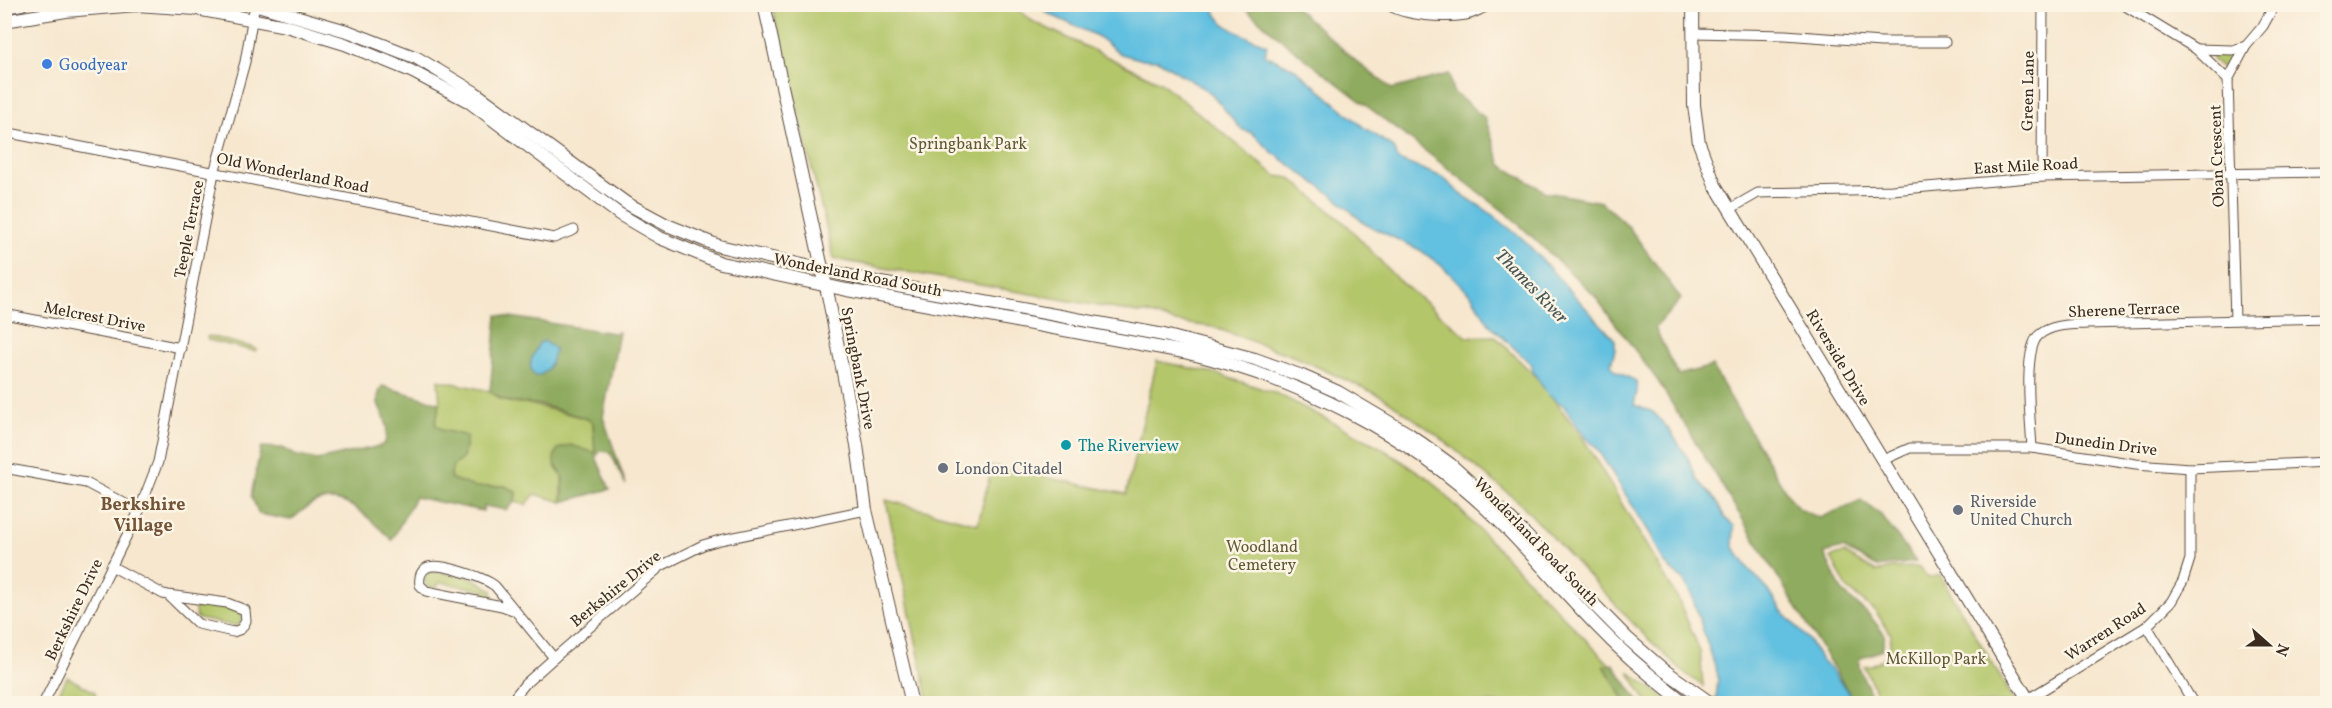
<svg xmlns="http://www.w3.org/2000/svg" width="2332" height="708" viewBox="0 0 2332 708" font-family="Vollkorn,serif">
<style>
.green{fill:#b4c66a;stroke:#787844;stroke-width:1.5}
.forest{fill:#8fab5e;stroke:#656a3e;stroke-width:1.5}
.water{fill:#62c0e0;stroke:#4e757f;stroke-width:1.5}
.lines{fill:none;stroke-linecap:round;stroke-linejoin:round}
.minor-casing{stroke:#574639;stroke-width:11}
.major-casing{stroke:#574639;stroke-width:14}
.minor{stroke:#fff;stroke-width:9}
.major{stroke:#fff;stroke-width:12}
.shop-dot{fill:#3f7fe0;stroke:#fcf5e5;stroke-width:2}
.culture-dot{fill:#0f9aa8;stroke:#fcf5e5;stroke-width:2}
.worship-dot{fill:#6b7280;stroke:#fcf5e5;stroke-width:2}
.labels{text-anchor:middle;stroke-width:5;stroke-linejoin:round;paint-order:stroke}
.shop-label{font-size:16px;fill:#366cbe;stroke:#fcf5e5;text-anchor:start}
.street-label{font-size:16px;fill:#3b2a1e;stroke:#fcf5e5}
.park-label{font-size:16px;fill:#5f5935;stroke:#fcf5e5}
.culture-label{font-size:16px;fill:#0d838f;stroke:#fcf5e5;text-anchor:start}
.worship-label{font-size:16px;fill:#5b616d;stroke:#fcf5e5;text-anchor:start}
.water-label{font-size:18px;font-style:italic;fill:#475758;stroke:#fcf5e5}
.neighbourhood-label{font-size:18px;font-weight:bold;fill:#745438;stroke:#fcf5e5}
</style>
<rect width="100%" height="100%" fill="#fcf5e5"/>
<filter id="ink" filterUnits="userSpaceOnUse"><feTurbulence type="fractalNoise" baseFrequency=".0167" numOctaves="2"/><feDisplacementMap in="SourceGraphic" scale="12" xChannelSelector="R" yChannelSelector="G"/><feConvolveMatrix kernelMatrix="1 2 1 2 8 2 1 2 1" color-interpolation-filters="sRGB"/></filter>
<filter id="wash" filterUnits="userSpaceOnUse"><feTurbulence type="fractalNoise" baseFrequency=".008" numOctaves="4" result="noise"/><feDisplacementMap in="SourceGraphic" scale="24" xChannelSelector="R" yChannelSelector="G"/><feGaussianBlur stdDeviation="1.35" result="paint"/><feColorMatrix in="noise" values="0 0 0 0 0 0 0 0 0 0 0 0 0 0 0 0 0 1.4 0 .05"/><feComposite in="paint" operator="in"/></filter>
<g filter="url(#wash)">
<rect width="100%" height="100%" fill="#f7e7cf"/>
<g class="green">
<path d="M772 5H1014L1032 21 1160 82 1276 176 1290 178 1347 225 1397 279 1467 337 1495 336 1538 379 1583 438 1678 599 1700 651 1703 686 1686 674 1646 637 1519 502 1437 435 1381 396 1298 358 1213 327 1175 322 1148 313H1138L834 259Z"/>
<path d="M1397 5H1477C1462 13 1413 13 1397 5Z"/>
<path d="M2228 53 2233 59 2225 68 2220 66 2212 59 2214 54Z"/>
<path d="M209 336 255 348 257 350 254 351 208 340 207 337Z"/>
<path d="M1157 361 1214 373 1278 394 1378 446 1431 480 1618 673 1640 703H929L886 500 978 524 992 466 1126 494Z"/>
<path d="M438 380 490 391 500 399 511 403H525L588 419 593 423 595 453 555 467 562 476V502L535 494 526 505 515 502 516 492 505 486 474 487 449 478C454 461 449 436 435 424L440 403Z"/>
<path d="M1844 553 1876 572 1892 568 1919 567 1928 578 1940 575 2016 703H1881L1864 666 1872 665 1889 655 1891 634 1876 612 1847 588 1831 557Z"/>
<path d="M431 571 468 577 478 581 492 590 493 600 485 599 486 591 440 582 437 587H428L424 579 426 574Z"/>
<path d="M202 603 235 609 240 611 243 617 239 625 236 626 199 619 196 617 195 610 198 604Z"/>
<path d="M1629 672 1672 703H1647Z"/>
<path d="M67 677 95 692 97 703H54Z"/>
</g>
<g class="forest">
<path d="M1241 5H1293L1356 61 1392 89 1449 74 1453 92 1485 118 1501 165 1546 192 1601 202 1628 226 1681 299 1655 328 1678 375 1712 366 1786 492 1799 509 1820 518 1861 500 1881 515 1916 562 1877 567 1843 548 1824 553 1842 591 1870 616 1885 635 1882 650 1859 659V668L1875 703H1855L1658 381 1594 295 1511 217 1294 50Z"/>
<path d="M497 315 613 333 619 332 603 417 626 485 610 452 600 451 596 457 610 489 562 502C563 494 565 483 562 476 557 463 549 464 558 449L571 445 595 453 593 423 587 419C572 414 556 409 540 405 519 400 509 407 490 391Z"/>
<path d="M382 386 440 403 435 424 442 430 467 436 463 458 453 466 450 478 474 487 505 486 516 492 515 502 506 510 484 506 483 511 415 497 392 540C373 522 348 493 319 501 308 504 300 513 291 520L259 514 251 496 261 447 282 448 294 455 317 460 380 446 385 443C386 437 388 428 386 423 382 406 372 405 382 386Z"/>
<path d="M1613 664 1640 703H1626L1604 666Z"/>
</g>
<g class="water">
<path d="M1038 5H1213C1218 30 1247 35 1267 45L1265 55 1295 69 1362 126 1394 148 1398 160 1442 177 1461 194 1486 210 1523 239 1615 340V349L1611 364 1615 371 1636 381 1637 391 1634 405 1653 412 1670 431 1688 458 1697 479 1716 500 1725 518 1734 526 1733 546 1748 568 1769 591 1781 610 1809 640 1820 659 1829 667 1849 693 1854 703H1716L1718 676 1690 590 1682 579 1664 563 1651 535 1596 447 1585 437 1563 405 1548 395 1533 372 1532 365 1489 324 1472 296 1443 267 1420 250 1365 224 1336 198 1272 152 1252 133 1241 129 1211 93 1158 60 1140 59 1121 54 1097 36 1049 14Z"/>
<path d="M544 341 555 349C552 361 549 375 535 376 525 366 534 354 539 343Z"/>
</g>
</g>
<g filter="url(#ink)">
<g class="lines">
<g class="minor-casing">
<g id="minor">
<path d="M1387 4C1404 17 1446 18 1466 15 1472 14 1479 10 1484 8L1485 4"/>
<path d="M2122 4 2196 49 2228 80"/>
<path d="M1693 33 1785 35 1881 42H1945"/>
<path d="M2196 49 2233 50 2246 46"/>
<path d="M4 132 554 238 574 230"/>
<path d="M2042 177 2043 4"/>
<path d="M1730 209 1758 193 1892 190 2042 177 2328 172"/>
<path d="M4 314 181 348"/>
<path d="M2235 320 2228 80 2246 46 2263 26 2275 4"/>
<path d="M2032 448C2031 426 2022 349 2039 335 2052 324 2071 325 2087 324L2328 318"/>
<path d="M1883 460 1910 448H2032L2136 464 2190 468 2328 462"/>
<path d="M4 468 86 483 139 511"/>
<path d="M111 566 163 594 168 595 227 603 245 610 246 621 241 629 233 632 198 624 168 595"/>
<path d="M513 610 502 606 426 591 420 585C419 579 420 572 426 568 438 561 485 578 495 586L554 658"/>
<path d="M2147 626 2194 704"/>
<path d="M2028 699 2147 626 2171 602 2183 581 2190 559V468"/>
<path d="M43 704 139 511 158 462 214 173 245 62 255 4"/>
<path d="M509 704 525 684 554 658 661 566 703 545 720 540 866 510"/>
</g>
</g>
<g class="major-casing">
<g id="major">
<path d="M254 4 350 32 417 58 474 92 626 203 667 225 719 246 881 283 1164 335 1255 359 1302 376 1338 392 1409 434 1450 464 1507 516 1627 638 1664 670 1712 704"/>
<path d="M764 4 829 300 857 445 866 510 912 704"/>
<path d="M1693 4 1694 105 1699 143 1715 185 2031 704"/>
<path d="M4 7 22 4"/>
<path d="M4 21 66 11 136 5 197 9 286 26 345 44 411 71 468 101 619 214 660 238 721 263 847 290 1184 352C1299 379 1409 433 1494 516 1532 553 1566 595 1603 632 1629 659 1657 681 1686 704"/>
</g>
</g>
<use href="#minor" class="minor"/>
<use href="#major" class="major"/>
</g>
</g>
<circle class="shop-dot" cx="47" cy="64" r="6"/>
<circle class="culture-dot" cx="1066" cy="445" r="6"/>
<g class="worship-dot">
<circle cx="943" cy="468" r="6"/>
<circle cx="1958" cy="510" r="6"/>
</g>
<g class="labels">
<g class="shop-label">
<text x="59" y="70">Goodyear</text>
</g>
<g class="street-label">
<text transform="translate(2027 91) rotate(-89)" y="6">Green Lane</text>
<text transform="translate(2216 156) rotate(-92)" y="6">Oban Crescent</text>
<text transform="translate(2026 165) rotate(-3)" y="6">East Mile Road</text>
<text transform="translate(293 172) rotate(11)" y="6">Old Wonderland Road</text>
<text transform="translate(188 229) rotate(-79)" y="6">Teeple Terrace</text>
<text transform="translate(858 274) rotate(11)" y="6">Wonderland Road South</text>
<text transform="translate(2124 309) rotate(-2)" y="6">Sherene Terrace</text>
<text transform="translate(95 316) rotate(11)" y="6">Melcrest Drive</text>
<text transform="translate(1839 357) rotate(59)" y="6">Riverside Drive</text>
<text transform="translate(859 368) rotate(79)" y="6">Springbank Drive</text>
<text transform="translate(2106 443) rotate(7)" y="6">Dunedin Drive</text>
<text transform="translate(1537 541) rotate(46)" y="6">Wonderland Road South</text>
<text transform="translate(615 588) rotate(-39)" y="6">Berkshire Drive</text>
<text transform="translate(73 609) rotate(-64)" y="6">Berkshire Drive</text>
<text transform="translate(2105 631) rotate(-33)" y="6">Warren Road</text>
</g>
<g class="park-label">
<text x="968" y="149">Springbank Park</text>
<text x="1262" y="552">Woodland<tspan x="1262" dy="18">Cemetery</tspan></text>
<text x="1936" y="664">McKillop Park</text>
</g>
<g class="culture-label">
<text x="1078" y="451">The Riverview</text>
</g>
<g class="worship-label">
<text x="955" y="474">London Citadel</text>
<text x="1970" y="507">Riverside<tspan x="1970" dy="18">United Church</tspan></text>
</g>
<g class="water-label">
<text transform="translate(1532 286) rotate(46)" y="6">Thames River</text>
</g>
<g class="neighbourhood-label">
<text x="143" y="510">Berkshire<tspan x="143" dy="21">Village</tspan></text>
</g>
</g>
<rect width="2332" height="708" fill="none" stroke="#fcf5e5" stroke-width="24"/>
<g transform="translate(2269 645) rotate(111)" stroke="#fcf5e5" stroke-width="4.5" paint-order="stroke">
<path d="M0-4.5L10 22L0 15L-10 22Z" fill="#3b2a1e"/>
<text y="-9" font-size="16" font-weight="bold" text-anchor="middle" fill="#3b2a1e">N</text>
</g>
</svg>
